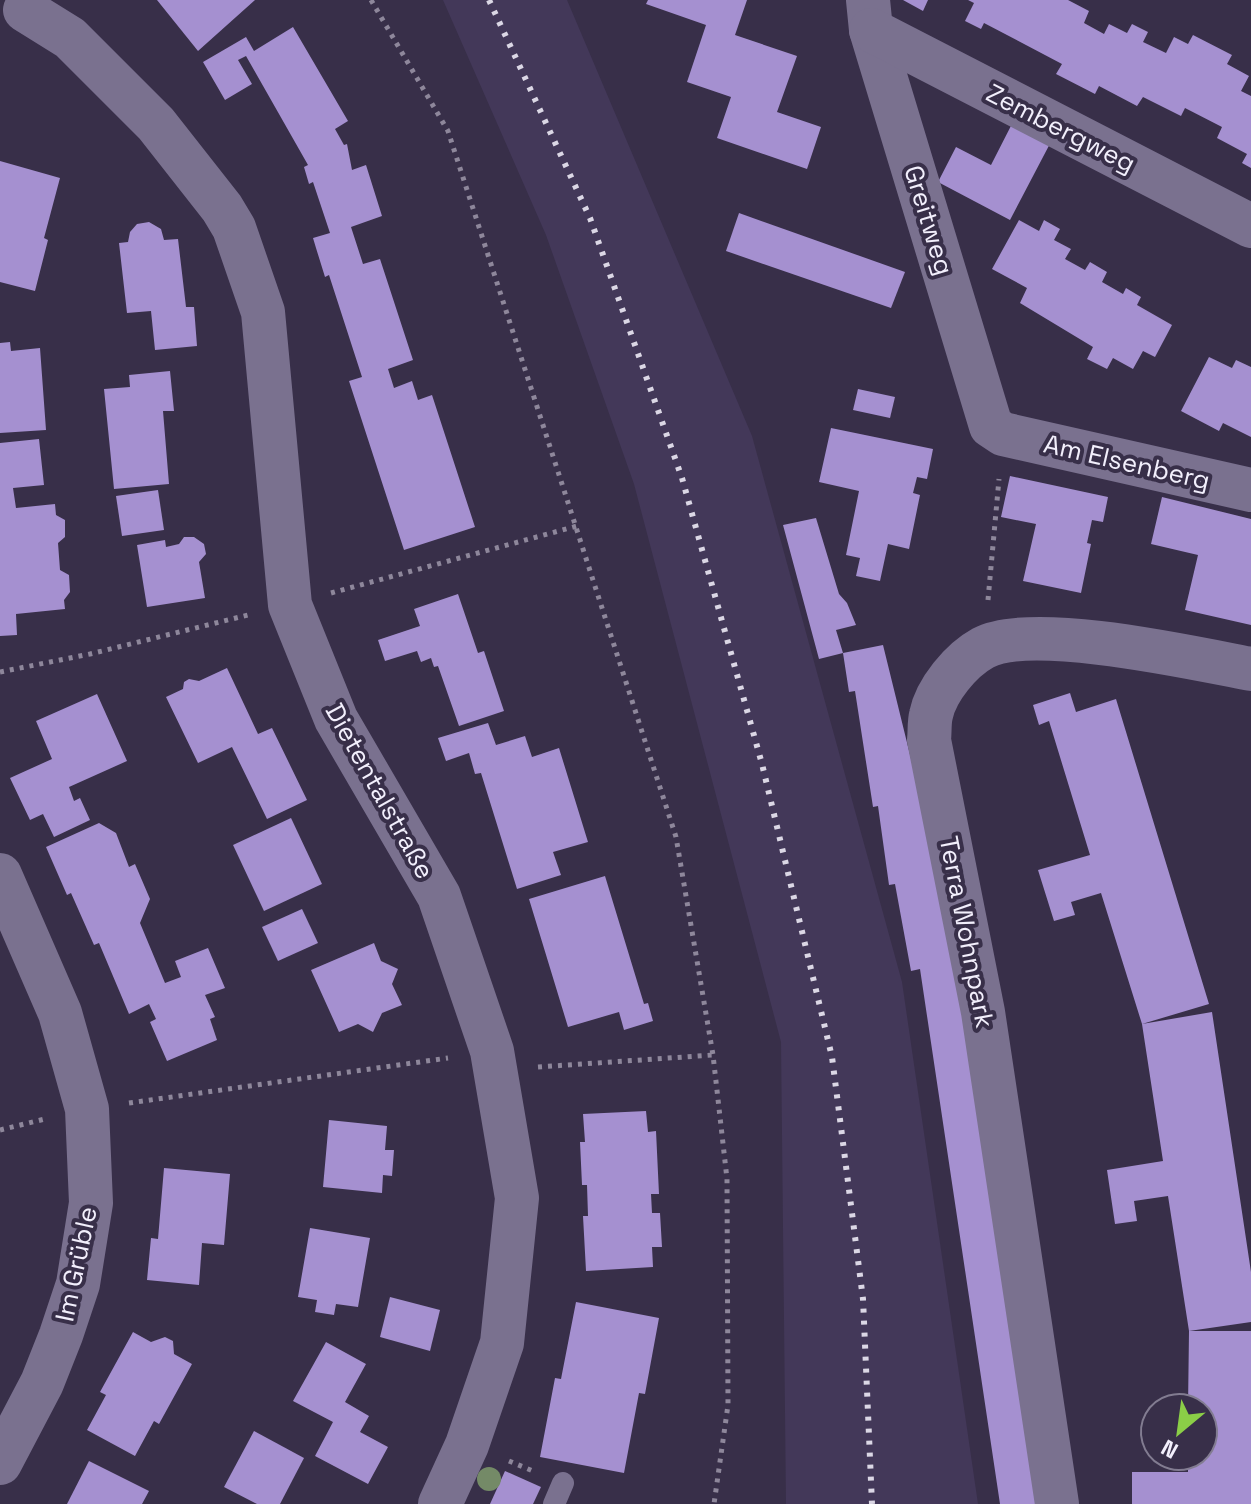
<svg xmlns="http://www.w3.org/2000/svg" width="1251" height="1504" viewBox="0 0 1251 1504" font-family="'Space Grotesk',sans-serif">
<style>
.built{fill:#433859}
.building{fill:#a590d0}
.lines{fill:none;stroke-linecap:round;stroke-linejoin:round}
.path{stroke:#8e879b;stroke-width:5;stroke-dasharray:4 6;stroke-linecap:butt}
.service{stroke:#7a718f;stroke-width:22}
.minor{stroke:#7a718f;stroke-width:44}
.rail{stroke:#dbd7e5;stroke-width:6;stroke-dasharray:4 8;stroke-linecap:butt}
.tree{fill:#748a67}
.labels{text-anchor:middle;stroke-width:8;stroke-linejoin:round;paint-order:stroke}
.street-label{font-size:26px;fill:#f2effc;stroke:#382f49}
</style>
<rect width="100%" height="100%" fill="#382f49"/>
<path class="built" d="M443 0H567L752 436 902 982 978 1504H786L781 1042 634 484 546 235Z"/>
<g class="building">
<path d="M157 0H255L198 51Z"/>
<path d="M648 0H747L735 35 797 56 777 112 821 127 807 169 717 138 731 97 687 82 706 25 646 4Z"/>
<path d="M903 0H928L923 11Z"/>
<path d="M968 0H1068L1089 11 1084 23 1104 34 1109 24 1127 33 1132 24 1148 32 1143 42 1166 53 1174 37 1188 44 1193 35 1232 55 1227 64 1249 76 1241 91 1251 96V168L1242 163 1247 154 1217 138 1222 127 1185 108 1181 116 1143 97 1137 106 1099 86 1095 94 1056 74 1062 64 984 23 981 29 965 21 974 3Z"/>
<path d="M293 27 348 121 335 129 344 145 347 144 352 170 366 165 382 216 351 227 363 264 380 259 413 360 388 369 394 388 412 381 418 400 432 395 475 527 404 550 349 381 362 377 329 275 325 277 316 248 313 238 330 233 313 182 309 184 304 167 308 165 246 56 238 60 252 84 225 100 203 62 246 37 254 51Z"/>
<path d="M1016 116 1054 136 1010 220 938 182 956 147 991 165Z"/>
<path d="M0 161 60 178 44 238 48 240 35 291 0 282Z"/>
<path d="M739 213 905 272 891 308 726 251Z"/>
<path d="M1019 220 1039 231 1044 220 1060 229 1054 240 1071 249 1065 259 1085 270 1090 262 1107 272 1102 282 1123 294 1126 288 1141 297 1137 305 1172 325 1155 357 1143 351 1133 369 1113 358 1107 369 1087 359 1093 347 1020 303 1027 288 992 269Z"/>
<path d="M149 222 161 229 164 240 178 239 186 307H194L197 346 155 350 151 311 127 313 119 243 128 242 130 232 137 224Z"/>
<path d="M10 342 11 351 40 348 46 430 0 433V343Z"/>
<path d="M1209 357 1232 368 1236 360 1251 367V437L1223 423 1219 431 1181 411Z"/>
<path d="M170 371 174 411H163L169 484 114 489 104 389 130 387 129 375Z"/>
<path d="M858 389 895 397 890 418 853 410Z"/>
<path d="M831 428 933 449 927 479 917 477 913 493 920 495 909 549 888 544 880 581 856 576 860 558 846 555 859 491 819 482Z"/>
<path d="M39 439 44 485 13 488 16 508 55 504 56 515 65 520V537L58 543 60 570 69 575 70 592 64 600 65 609 16 614 17 635 0 636V443Z"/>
<path d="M1010 476 1108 497 1103 522 1092 520 1087 543 1091 544 1081 593 1023 581 1036 524 1001 517Z"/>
<path d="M158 490 164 530 122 536 116 496Z"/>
<path d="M1162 497 1251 519V625L1185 610 1198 555 1151 544Z"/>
<path d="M816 518 839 594 847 603 856 625 836 630 843 653 819 659 783 525Z"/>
<path d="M184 537H194L204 544 206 554 199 562 205 598 147 607 137 545 165 540 166 547 179 544Z"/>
<path d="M458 594 478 653 484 651 504 711 459 726 438 666 434 667 431 658 421 662 417 651 385 661 378 640 420 626 414 609Z"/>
<path d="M883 645 945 897 1039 1504H1000L920 969 911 971 895 884 889 885 878 806 873 807 855 691 849 692 843 653Z"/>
<path d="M227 668 258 734 272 728 307 800 267 819 232 747 198 763 166 697 183 689 184 682 189 679 199 681Z"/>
<path d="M1070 693 1076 712 1116 699 1209 1004 1142 1024 1212 1012 1251 1272V1322L1189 1331 1168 1196 1134 1201 1137 1221 1115 1224 1107 1170 1163 1161 1142 1024 1101 893 1071 902 1075 915 1054 921 1038 870 1090 855 1049 721 1039 725 1033 705Z"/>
<path d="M97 694 127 761 69 787 74 801 80 798 90 820 54 837 43 814 30 820 10 778 52 759 36 721Z"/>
<path d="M488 723 496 745 525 736 532 757 559 748 588 842 553 852 561 875 517 889 481 773 475 774 469 753 446 761 438 738Z"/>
<path d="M291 818 322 884 264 911 233 845Z"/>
<path d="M99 823 116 833 129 867 135 864 150 899 140 923 165 983 181 977 175 961 208 948 225 988 205 995 215 1017 210 1019 217 1040 167 1061 150 1022 156 1019 149 1004 129 1014 99 943 94 945 71 893 67 895 46 847Z"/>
<path d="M605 876 644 1004 648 1003 653 1021 624 1030 619 1012 568 1027 529 899Z"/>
<path d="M302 909 318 943 278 961 262 927Z"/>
<path d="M374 943 381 961 398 969 392 984 402 1005 382 1013 373 1032 358 1024 339 1032 311 970Z"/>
<path d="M646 1111 648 1132 656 1131 659 1194H651L652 1213H660L662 1247H652L653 1267 586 1271 583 1216H588L587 1185H582L580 1142H585L583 1114Z"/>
<path d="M329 1120 387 1126 385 1150H394L392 1176 383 1175 382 1193 323 1187Z"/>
<path d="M164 1168 230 1174 224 1245 202 1243 199 1285 147 1280 151 1238 158 1239Z"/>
<path d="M310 1228 370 1238 358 1307 336 1304 334 1315 315 1312 317 1300 298 1297Z"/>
<path d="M390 1297 440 1310 430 1351 380 1337Z"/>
<path d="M576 1302 659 1318 645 1394 639 1393 624 1473 540 1457 555 1378 561 1379Z"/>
<path d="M1189 1331H1251V1504H1132V1472H1188V1456H1203V1408H1188Z"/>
<path d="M133 1332 151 1342 165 1337 173 1341 174 1354 192 1364 159 1424 154 1421 135 1456 87 1430 106 1395 100 1392Z"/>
<path d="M326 1342 366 1364 345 1402 369 1416 360 1432 388 1447 368 1484 315 1456 333 1422 293 1401Z"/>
<path d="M254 1431 304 1458 280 1504H257L224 1487Z"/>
<path d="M89 1461 149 1491 142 1504H67Z"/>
<path d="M505 1471 541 1487 533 1504H490Z"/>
</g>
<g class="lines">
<g class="path">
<path d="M371 0 448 131 676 837 713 1055 727 1179 728 1405 714 1504"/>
<path d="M331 593 577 526"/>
<path d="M988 600 999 479"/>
<path d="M0 672 90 654 248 615"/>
<path d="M538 1067 713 1055"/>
<path d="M129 1103 448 1058"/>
<path d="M0 1130 45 1119"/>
<path d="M509 1461 533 1471"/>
</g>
<path class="service" d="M554 1504 563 1483"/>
<g class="minor">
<path d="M868 0 871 30 991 426 1003 434 1251 490"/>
<path d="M25 10 70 38 156 124 222 208 234 228 263 312 290 605 336 719 439 896 492 1051 517 1198 502 1343 467 1445 440 1504"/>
<path d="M871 30 1251 226"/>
<path d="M0 875 60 1013 87 1109 91 1203 78 1284 61 1335 42 1383 0 1463"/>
<path d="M1057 1504 983 1012 929 740C930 732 929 723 931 715 936 690 961 660 983 648 1031 622 1194 658 1251 669"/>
</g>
<path class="rail" d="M489 0 590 218 682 478 762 764 832 1057 863 1299 872 1504"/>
</g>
<circle class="tree" cx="489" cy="1479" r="12"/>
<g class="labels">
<g class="street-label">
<text transform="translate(1061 128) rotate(27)" y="9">Zembergweg</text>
<text transform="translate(929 220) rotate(73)" y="9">Greitweg</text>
<text transform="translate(1127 462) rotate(13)" y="9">Am Elsenberg</text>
<text transform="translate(380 791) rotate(61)" y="9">Dietentalstraße</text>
<text transform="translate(967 932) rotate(79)" y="9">Terra Wohnpark</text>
<text transform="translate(76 1264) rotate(-78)" y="9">Im Grüble</text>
</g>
</g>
<g transform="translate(1179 1432) rotate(209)"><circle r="38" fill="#382f49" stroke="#827c91" stroke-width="2"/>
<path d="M0-6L14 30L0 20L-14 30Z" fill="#8bce47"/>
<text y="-12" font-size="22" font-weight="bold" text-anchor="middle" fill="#f2effc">N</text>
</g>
</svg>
